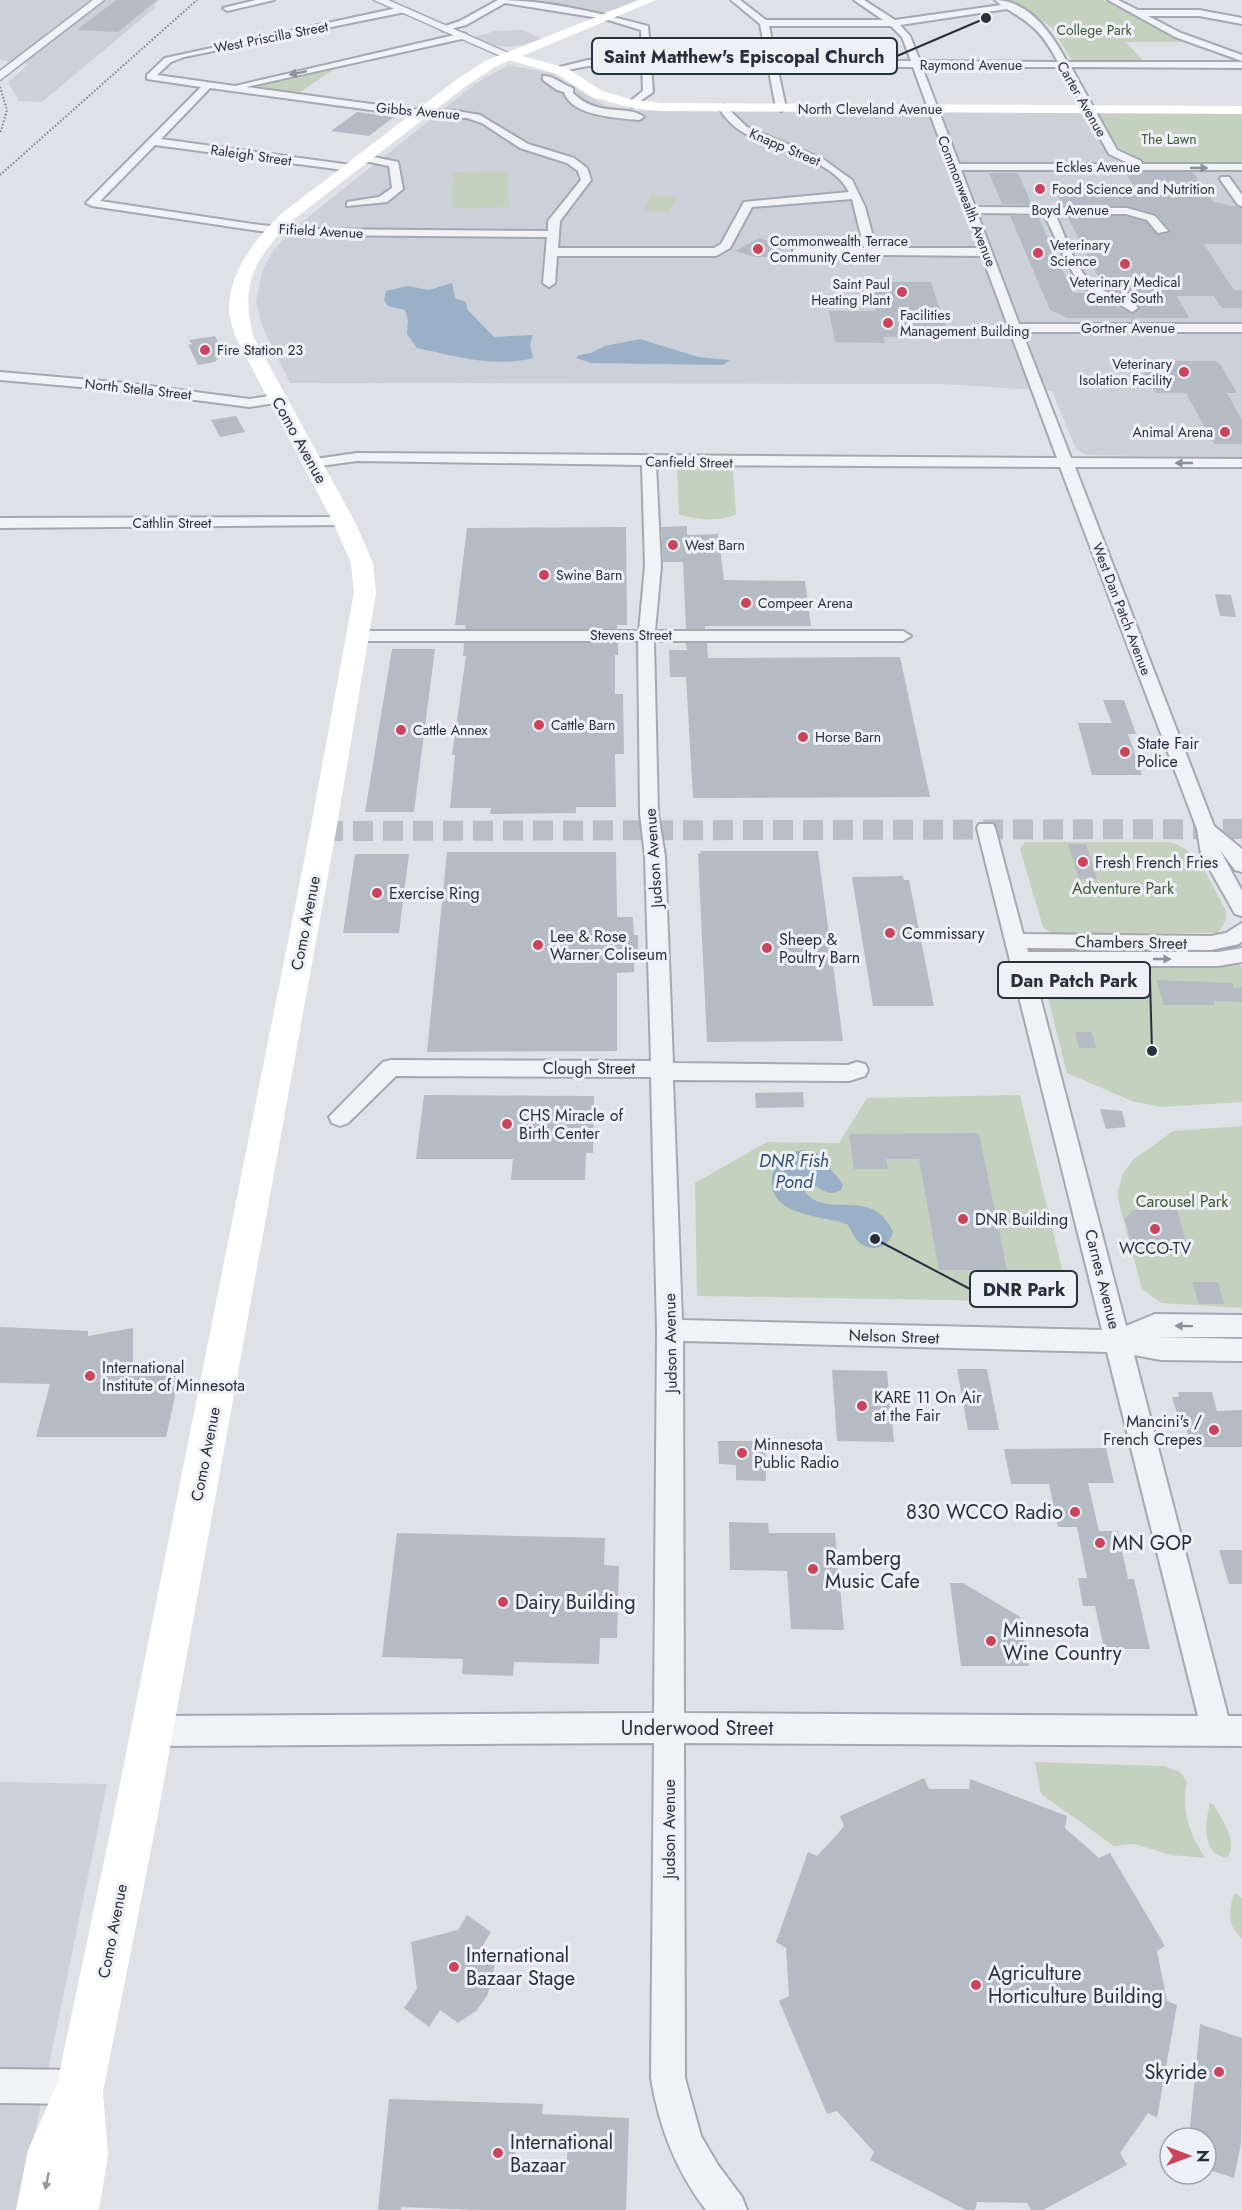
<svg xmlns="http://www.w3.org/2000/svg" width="1242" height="2210" viewBox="0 0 1242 2210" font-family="Jost,sans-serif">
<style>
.built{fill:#ccd1d9}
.green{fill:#c4d1bf}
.water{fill:#99b0c7}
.building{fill:#b5bbc4;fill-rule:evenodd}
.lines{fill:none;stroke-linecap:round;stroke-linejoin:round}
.minor-tunnel-far1{stroke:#b9bec5;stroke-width:12;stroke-dasharray:12 6;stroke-linecap:butt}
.minor-tunnel{stroke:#b9bec5;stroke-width:20;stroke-dasharray:20 10;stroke-linecap:butt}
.minor-casing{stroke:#a3a9b1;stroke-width:4}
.tertiary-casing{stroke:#a3a9b1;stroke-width:3}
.minor{fill:#f0f2f5;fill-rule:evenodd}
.tertiary{fill:#f0f2f5;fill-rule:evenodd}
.secondary{fill:#fff;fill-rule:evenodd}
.rail{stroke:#778190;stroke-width:2;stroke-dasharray:1.5 2;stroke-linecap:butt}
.oneway{fill:#8c9199}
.oneway2{fill:#93989e}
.poi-dot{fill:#cb445c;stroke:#edf0f5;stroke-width:2}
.labels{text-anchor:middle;stroke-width:6;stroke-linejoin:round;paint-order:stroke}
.far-park-label{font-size:14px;fill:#3d5935;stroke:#edf0f5}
.far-street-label{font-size:14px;fill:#27303d;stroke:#edf0f5}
.far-poi-label{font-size:14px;fill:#27303d;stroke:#edf0f5;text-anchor:start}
.street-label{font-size:16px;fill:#27303d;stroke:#edf0f5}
.poi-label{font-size:16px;fill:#27303d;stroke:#edf0f5;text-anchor:start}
.park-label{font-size:16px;fill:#3d5935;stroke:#edf0f5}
.water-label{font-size:18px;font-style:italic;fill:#325070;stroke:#edf0f5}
.near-poi-label{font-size:20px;fill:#27303d;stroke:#edf0f5;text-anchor:start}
.near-street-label{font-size:20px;fill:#27303d;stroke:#edf0f5}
.leader{fill:none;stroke:#27303d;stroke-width:2}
.callout-dot{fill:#27303d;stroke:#edf0f5;stroke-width:2}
.callout{fill:#edf0f5;stroke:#27303d;stroke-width:2}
.callout-label{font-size:18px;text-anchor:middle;font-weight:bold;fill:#27303d}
</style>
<rect width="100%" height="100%" fill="#dee2e7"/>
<g class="built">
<path d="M0 0H160L154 5 157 6 42 102 19 101 8 82 29 64 0 60Z"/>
<path d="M514 0H638V1L600 14Z"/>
<path d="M522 30 543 39 524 45 507 47 493 45 474 37 495 31Z"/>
<path d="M508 65 551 73 605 106 640 111 1242 113V458L1086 455 1076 449 1052 391 943 384 290 383 263 328 256 302 262 271 275 248 297 226 475 84Z"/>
<path d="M0 1782 107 1784 19 2210H0Z"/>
</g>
<g class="green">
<path d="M1010 0H1103L1188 42H1126L1144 62H1073L1051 27Z"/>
<path d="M339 66 297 94 238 87Z"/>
<path d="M1097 113H1242V165C1214 165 1137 172 1118 150 1110 139 1104 125 1097 113Z"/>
<path d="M507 171 509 207 452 208 453 172Z"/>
<path d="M651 195 677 197 668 213 643 211Z"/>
<path d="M686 466 725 467 733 471 736 514C722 522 694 520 679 514L677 468Z"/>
<path d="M1025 842H1170C1200 850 1211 885 1226 910V920L1218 933H1051L1043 927 1020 849Z"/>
<path d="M1238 964 1242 967V1102L1162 1107 1132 1101 1067 1073 1043 978 1047 969 1059 965Z"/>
<path d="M1020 1095 1070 1302 697 1296 695 1183 767 1142 839 1143 867 1098Z"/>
<path d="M1242 1126V1308L1161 1303 1142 1289 1117 1195 1123 1173 1133 1160 1173 1131Z"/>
<path d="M1035 1762 1164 1766 1180 1772 1187 1782C1181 1812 1189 1832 1205 1858L1171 1855 1135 1844 1114 1846 1041 1794Z"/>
<path d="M1210 1803 1214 1805C1222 1821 1239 1841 1227 1858 1201 1854 1205 1823 1210 1803Z"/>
<path d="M1236 1893 1242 1898V1938C1227 1926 1229 1912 1233 1896Z"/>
</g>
<g class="water">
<path d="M452 283 455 298 466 302 467 309 494 337 533 335 530 345 533 358C495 368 454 356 417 348L407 334 408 320 405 310 388 306 384 300 386 291 408 286 429 290Z"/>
<path d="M640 339 698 357 730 360 723 365 591 363 576 358 579 355 591 353 605 346Z"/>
<path d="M801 1150 817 1153 843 1184 841 1190C828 1197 824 1190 812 1184L806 1186 805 1192C827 1220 872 1185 893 1232 890 1246 874 1253 861 1244 854 1239 852 1230 847 1224 821 1215 762 1216 773 1172 777 1158 788 1153 801 1150Z"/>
</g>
<g class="building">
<path d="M116 0H157L118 32 77 30Z"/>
<path d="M357 112 394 117 369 136 331 131Z"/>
<path d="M1125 172H1193L1214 202 1242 208V244H1204L1234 290H1242V308H1222L1214 296H1177L1189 318H1067L1050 310 1010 216H1038L1073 293H1088L1133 314 1140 308 1135 302 1104 288 1067 216H1126L1146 222 1158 235 1168 233 1170 230 1156 214 1128 206 1062 205 1053 186 1084 190H1136Z"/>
<path d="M989 173H1018L1032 205 1002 204Z"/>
<path d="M759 238 788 246 768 257H755L735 251Z"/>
<path d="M868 282H931L949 337H883L885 343 835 342 829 311H876Z"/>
<path d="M215 336 223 352 215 362 198 365 188 345 192 344 189 340Z"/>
<path d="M1137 361H1215L1220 364 1237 393H1227L1242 420V444H1214L1186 393H1156Z"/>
<path d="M236 416 245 432 220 437 211 420Z"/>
<path d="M687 526V535L718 534 724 580 805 581 811 626H705V629H686L683 562H663L661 527Z"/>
<path d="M626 527 627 625H617V629H465L466 625H455L467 528Z"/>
<path d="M1215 594 1231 595 1236 617 1220 616Z"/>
<path d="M464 643H618V655H615V694H623L624 754H615L616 807H576V813L490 814 491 808H450L455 755H452L466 656H463Z"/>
<path d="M686 643H707L708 658 900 657 930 797 693 798 686 677H670L669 650H687Z"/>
<path d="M392 649H435L414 812H365Z"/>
<path d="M1103 700H1124L1136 734H1128L1142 775H1092L1078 723H1112Z"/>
<path d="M1068 844H1086L1097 879H1079Z"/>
<path d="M700 851H818L843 1041 707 1042 698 854H701Z"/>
<path d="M447 852H616L617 917H633L634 935H638V954H634V972L617 973V1051L427 1052Z"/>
<path d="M355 854H409L399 933H343Z"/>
<path d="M903 876 904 880H909L934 1006H873L852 877Z"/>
<path d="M1103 976 1114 978 1121 1000H1064L1058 977Z"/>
<path d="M1156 980 1233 983 1234 988 1242 987V1002L1214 1001 1215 1005H1164Z"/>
<path d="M1075 1032H1092L1096 1048H1079Z"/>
<path d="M803 1092 804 1107 756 1108 755 1093Z"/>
<path d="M424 1095 594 1096 593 1153H586L585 1180H511L513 1159H416Z"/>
<path d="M1100 1109 1122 1111 1126 1127 1106 1129Z"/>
<path d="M979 1133 1007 1270H939L919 1159H886L888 1169H854L849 1134Z"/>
<path d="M1133 1210H1177L1188 1248H1144L1130 1240 1125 1219Z"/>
<path d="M1192 1282H1218L1224 1304H1199Z"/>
<path d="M0 1327 88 1331V1336L133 1328V1367L181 1369 166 1437H36L50 1384 0 1383Z"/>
<path d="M957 1369H987L999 1430H968Z"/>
<path d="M832 1370 887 1371 894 1442 837 1441Z"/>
<path d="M1178 1392H1212L1217 1411 1242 1410V1447H1191L1182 1413H1177L1172 1397H1179Z"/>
<path d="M718 1441H765L766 1481 736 1480V1465L719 1464Z"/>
<path d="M1106 1448 1114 1483H1088L1099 1531H1118L1128 1579H1134L1150 1649H1104L1095 1606H1083L1078 1578H1087L1077 1527H1058L1049 1484H1011L1004 1449Z"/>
<path d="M729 1522 768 1523 769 1533H835L844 1630 791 1629 787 1571 730 1570Z"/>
<path d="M397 1533 605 1538 604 1565 619 1566 617 1638H600L599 1664 514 1662 513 1676 462 1674 463 1659 382 1657Z"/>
<path d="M1219 1550H1242V1584H1229Z"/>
<path d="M950 1583H963L1020 1617 1029 1666H961Z"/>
<path d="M924 1778 929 1789H969L970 1779 1067 1816 1065 1828 1099 1858 1110 1853 1165 1946 1157 1951 1167 2001 1177 2005 1157 2118 1148 2113 1120 2153 1127 2165 1043 2210H1031L1027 2203 977 2202 975 2210H966L870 2160 874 2152 837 2111 827 2114 779 2001 789 1996 786 1948 776 1942 808 1852 817 1856 834 1838 844 1826 840 1816Z"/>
<path d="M467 1915 491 1932 482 1947 495 1957 493 1977 487 1996 476 2011 458 2023 440 2010 429 2027 404 2008 417 1989 411 1942 458 1930Z"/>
<path d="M1200 2024 1242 2038 1241 2143 1234 2178 1206 2169V2138H1189Z"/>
<path d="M389 2099 543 2104 542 2114 629 2118 626 2210H478L401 2207V2210H378ZM516 2142 568 2144 566 2172 514 2171Z"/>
</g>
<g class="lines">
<path class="minor-tunnel-far1" d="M1132 308 1137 318"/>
<path class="minor-tunnel" d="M323 831 1242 829"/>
<g class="minor-casing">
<g id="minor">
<path d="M256 0H274L227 11 223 8Z"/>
<path d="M498 0C548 0 600 13 648 26L651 60 767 61 760 24 731 0H740L766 20H883L854 0H864L895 20 1001 5 995 0C1029 0 1053 35 1067 62H1242V68L1071 67 1117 150 1141 161 1142 164H1242V170H961L975 207 1127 208 1155 216 1168 231 1158 233 1147 220 1126 214H1055C1066 236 1075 273 1097 287 1111 296 1127 294 1138 308L1132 312 1113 300 1092 293 1080 284 1067 263 1044 214 977 213 1019 324H1242V332H1022L1071 458 1242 459V467H1075L1214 826 1242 849V872L1235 870 1220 850 1242 891V916L1235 914 1201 854 1197 829 1060 467 656 465 661 566 655 631H903L911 636 903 641H654L658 814 665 856 673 1063 848 1065 857 1062 865 1064 868 1070 865 1076 849 1081 673 1080 682 1320 1102 1330 977 828 979 824H993L995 828 1023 934 1211 936 1226 933 1242 923V941L1239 944 1211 950 1027 948 1028 952H1218L1242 948V962L1218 966H1032L1126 1326 1155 1314 1242 1315V1337H1155L1242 1339V1361L1161 1360 1134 1355 1228 1716H1242V1746L684 1743 685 2078 701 2136 718 2165 742 2197 747 2210H706C676 2171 659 2127 651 2078L654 1743 152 1746 141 1742 137 1731 141 1720 152 1716 654 1713 657 1330 651 1077 396 1076 348 1123 340 1126 332 1123 329 1117 383 1062 391 1060 651 1061 645 856 640 814 638 641H359L351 636 359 631H639L645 566 642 465 357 461 313 467 308 466 306 463 308 460 357 453 1057 458 982 256 793 254V250L797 248H864L852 199 752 207 730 248 716 256H557L555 283 549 287 543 283 547 237 309 235 260 231 92 206 86 203 201 87 147 79V75L165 58 402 7 405 12 184 57 171 62 157 75 235 86 463 33 466 34V38L246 87 408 109 457 111 480 115 528 144 574 158 587 168 591 180 560 221 558 248H714L721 244 744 202 849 192C825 146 746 156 719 108L724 105 747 127 823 159 852 180 865 207 876 248H979L913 67 777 66 786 108 781 111 776 108 768 66H651L653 92 632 107 627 104 629 102 643 91 642 66H588L557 72 552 69 588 60H642L641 30 605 19 505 3 466 25 443 31 439 28 460 21ZM1007 9C1034 25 1043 34 1058 62L920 61 910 36 900 25ZM769 26H891L902 37 911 61H776ZM922 67H1061L1109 154 1130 164H959ZM210 88 408 115 467 118 482 123 520 148 567 163 578 171 581 180 548 221V231L309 229 260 225 100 201 155 145 351 171 356 168 351 165 161 139ZM683 1341 1107 1352 1198 1716 684 1713Z"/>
<path d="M1108 0H1118L1138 10H1199L1242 18V24L1199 16H1148L1181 33 1242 55V61L1175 37Z"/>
<path d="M543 76C553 75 563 85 573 88V93C598 118 627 104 644 117L639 120C617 118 571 116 564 92L557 90 543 80Z"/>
<path d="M364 155 398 162 403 189 387 202 347 206V202L379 197 392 188 389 166 360 160 359 158Z"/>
<path d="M1221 177H1229L1242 195V206L1238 205 1220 179Z"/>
<path d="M0 372 126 383 249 399 276 395 283 399 276 403 249 407 126 391 0 380Z"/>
<path d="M344 517 349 519 352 522 349 525 0 528V518Z"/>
<path d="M0 2069 81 2070 93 2075 98 2087 93 2099 81 2104 0 2103Z"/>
</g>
</g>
<g class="tertiary-casing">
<g id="tertiary">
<path d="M93 0H104L0 80V71Z"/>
<path d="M374 0H388L515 56 505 58Z"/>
</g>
</g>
<use href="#minor" class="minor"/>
<use href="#tertiary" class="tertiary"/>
<path class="secondary" d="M639 0H656L522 56 567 68 602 91 633 100 661 103 1242 106V114L661 111 632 108 592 97 557 74 510 60 495 67 466 86 293 220C255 258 240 282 253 336L355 522 373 563 376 593 336 831 158 1814 103 2092 108 2155 99 2210H16L28 2150 57 2084 114 1814 310 831 354 593 351 563 333 522 235 336C233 328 229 317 229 309 230 269 255 240 281 214L456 80 485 61Z"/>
<g class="rail">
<path d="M0 87 7 110 0 134"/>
<path d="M0 175 197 0"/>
</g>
</g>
<defs><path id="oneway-solid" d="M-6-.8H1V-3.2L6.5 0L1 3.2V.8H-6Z" transform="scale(1.5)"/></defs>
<g class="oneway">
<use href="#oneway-solid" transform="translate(298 73) rotate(168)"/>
<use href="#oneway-solid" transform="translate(1199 168)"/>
<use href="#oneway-solid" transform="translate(1184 463) rotate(-180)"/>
<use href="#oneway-solid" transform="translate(1162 959)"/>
<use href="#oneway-solid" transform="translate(1184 1326) rotate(-179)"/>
</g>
<use class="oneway2" href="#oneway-solid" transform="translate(47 2181) rotate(101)"/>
<g class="poi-dot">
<circle cx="1040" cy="189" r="6"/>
<circle cx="758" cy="249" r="6"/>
<circle cx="1038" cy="253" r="6"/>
<circle cx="1125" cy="264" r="6"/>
<circle cx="902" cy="292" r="6"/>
<circle cx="888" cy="323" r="6"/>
<circle cx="205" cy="350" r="6"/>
<circle cx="1184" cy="372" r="6"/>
<circle cx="1225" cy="432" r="6"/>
<circle cx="673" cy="545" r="6"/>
<circle cx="544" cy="575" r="6"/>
<circle cx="746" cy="603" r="6"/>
<circle cx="539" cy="725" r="6"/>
<circle cx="401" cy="730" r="6"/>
<circle cx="803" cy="737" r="6"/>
<circle cx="1125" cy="752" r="6"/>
<circle cx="1083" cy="862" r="6"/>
<circle cx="377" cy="893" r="6"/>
<circle cx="890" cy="933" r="6"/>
<circle cx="538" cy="945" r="6"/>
<circle cx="767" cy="948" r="6"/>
<circle cx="507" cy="1124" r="6"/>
<circle cx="963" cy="1219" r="6"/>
<circle cx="1155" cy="1229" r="6"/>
<circle cx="90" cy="1376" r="6"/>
<circle cx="862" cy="1406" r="6"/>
<circle cx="1214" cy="1430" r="6"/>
<circle cx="742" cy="1453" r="6"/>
<circle cx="1075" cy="1512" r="6"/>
<circle cx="1100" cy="1543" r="6"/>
<circle cx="813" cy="1569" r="6"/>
<circle cx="503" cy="1602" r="6"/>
<circle cx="991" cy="1641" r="6"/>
<circle cx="454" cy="1967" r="6"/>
<circle cx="976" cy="1985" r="6"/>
<circle cx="1219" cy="2072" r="6"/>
<circle cx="498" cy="2153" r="6"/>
</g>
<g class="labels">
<g class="far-park-label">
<text x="1094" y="35">College Park</text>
<text x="1169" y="144">The Lawn</text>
</g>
<g class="far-street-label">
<text transform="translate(271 37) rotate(-11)" y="5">West Priscilla Street</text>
<text x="971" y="70">Raymond Avenue</text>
<text transform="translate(1082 99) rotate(60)" y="5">Carter Avenue</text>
<text x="870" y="114">North Cleveland Avenue</text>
<text transform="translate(418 111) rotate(5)" y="5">Gibbs Avenue</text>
<text transform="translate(785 147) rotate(23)" y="5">Knapp Street</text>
<text transform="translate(251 155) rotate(8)" y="5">Raleigh Street</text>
<text x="1098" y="172">Eckles Avenue</text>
<text transform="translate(967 201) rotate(69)" y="5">Commonwealth Avenue</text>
<text x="1070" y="215">Boyd Avenue</text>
<text transform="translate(321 231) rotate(3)" y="5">Fifield Avenue</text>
<text x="1128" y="333">Gortner Avenue</text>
<text transform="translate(138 389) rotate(6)" y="5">North Stella Street</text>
<text transform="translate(689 462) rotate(1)" y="5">Canfield Street</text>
<text x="172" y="528">Cathlin Street</text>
<text transform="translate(1122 609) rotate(69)" y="5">West Dan Patch Avenue</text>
<text x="631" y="640">Stevens Street</text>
</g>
<g class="far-poi-label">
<text x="1052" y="194">Food Science and Nutrition</text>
<text x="770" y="246">Commonwealth Terrace<tspan x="770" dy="16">Community Center</tspan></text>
<text x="1050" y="250">Veterinary<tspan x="1050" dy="16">Science</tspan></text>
<text x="1125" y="287" text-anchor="middle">Veterinary Medical<tspan x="1125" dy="16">Center South</tspan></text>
<text x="890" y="289" text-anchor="end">Saint Paul<tspan x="890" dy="16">Heating Plant</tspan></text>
<text x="900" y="320">Facilities<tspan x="900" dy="16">Management Building</tspan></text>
<text x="217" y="355">Fire Station 23</text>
<text x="1172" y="369" text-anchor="end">Veterinary<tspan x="1172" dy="16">Isolation Facility</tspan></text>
<text x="1213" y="437" text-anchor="end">Animal Arena</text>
<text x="685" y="550">West Barn</text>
<text x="556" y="580">Swine Barn</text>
<text x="758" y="608">Compeer Arena</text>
<text x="551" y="730">Cattle Barn</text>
<text x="413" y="735">Cattle Annex</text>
<text x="815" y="742">Horse Barn</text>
</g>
<g class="street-label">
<text transform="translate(300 440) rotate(61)" y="6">Como Avenue</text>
<text transform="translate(653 858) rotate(-94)" y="6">Judson Avenue</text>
<text transform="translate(305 923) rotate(-79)" y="6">Como Avenue</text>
<text transform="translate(1131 942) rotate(1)" y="6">Chambers Street</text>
<text x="589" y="1074">Clough Street</text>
<text transform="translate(1103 1279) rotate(76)" y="6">Carnes Avenue</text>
<text transform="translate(894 1336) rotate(2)" y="6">Nelson Street</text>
<text transform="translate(670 1343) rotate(-91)" y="6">Judson Avenue</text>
<text transform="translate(205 1454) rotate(-79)" y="6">Como Avenue</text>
<text transform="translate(669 1829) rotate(-90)" y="6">Judson Avenue</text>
<text transform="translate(112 1931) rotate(-79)" y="6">Como Avenue</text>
</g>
<g class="poi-label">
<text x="1137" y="749">State Fair<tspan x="1137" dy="18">Police</tspan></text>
<text x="1095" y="868">Fresh French Fries</text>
<text x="389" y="899">Exercise Ring</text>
<text x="902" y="939">Commissary</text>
<text x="550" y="942">Lee &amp; Rose<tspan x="550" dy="18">Warner Coliseum</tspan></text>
<text x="779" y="945">Sheep &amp;<tspan x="779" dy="18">Poultry Barn</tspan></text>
<text x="519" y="1121">CHS Miracle of<tspan x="519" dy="18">Birth Center</tspan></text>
<text x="975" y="1225">DNR Building</text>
<text x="1155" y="1254" text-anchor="middle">WCCO-TV</text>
<text x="102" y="1373">International<tspan x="102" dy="18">Institute of Minnesota</tspan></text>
<text x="874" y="1403">KARE 11 On Air<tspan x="874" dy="18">at the Fair</tspan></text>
<text x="1202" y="1427" text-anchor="end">Mancini's /<tspan x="1202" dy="18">French Crepes</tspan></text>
<text x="754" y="1450">Minnesota<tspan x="754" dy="18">Public Radio</tspan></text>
</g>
<g class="park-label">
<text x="1123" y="894">Adventure Park</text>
<text x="1182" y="1207">Carousel Park</text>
</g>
<g class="water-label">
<text x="794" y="1167">DNR Fish<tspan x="794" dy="21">Pond</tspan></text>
</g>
<g class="near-poi-label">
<text x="1063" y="1519" text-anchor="end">830 WCCO Radio</text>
<text x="1112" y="1550">MN GOP</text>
<text x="825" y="1565">Ramberg<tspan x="825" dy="23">Music Cafe</tspan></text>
<text x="515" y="1609">Dairy Building</text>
<text x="1003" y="1637">Minnesota<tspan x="1003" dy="23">Wine Country</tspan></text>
<text x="466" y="1962">International<tspan x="466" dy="23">Bazaar Stage</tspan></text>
<text x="988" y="1980">Agriculture<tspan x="988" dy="23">Horticulture Building</tspan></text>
<text x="1207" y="2079" text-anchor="end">Skyride</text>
<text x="510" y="2149">International<tspan x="510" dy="23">Bazaar</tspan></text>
</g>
<g class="near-street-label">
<text x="697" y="1735">Underwood Street</text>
</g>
</g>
<path class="leader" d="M986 18L897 56M1152 1051L1150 980M875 1239L970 1289"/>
<g class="callout-dot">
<circle cx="986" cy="18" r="6"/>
<circle cx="1152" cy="1051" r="6"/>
<circle cx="875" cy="1239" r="6"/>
</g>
<g class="callout">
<rect x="592" y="38" width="305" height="36" rx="6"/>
<rect x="998" y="962" width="152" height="36" rx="6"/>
<rect x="970" y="1271" width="107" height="36" rx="6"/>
</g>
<g class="callout-label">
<text x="744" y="63">Saint Matthew's Episcopal Church</text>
<text x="1074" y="987">Dan Patch Park</text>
<text x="1024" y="1296">DNR Park</text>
</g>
<g transform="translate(1188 2156) rotate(90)"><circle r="28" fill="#edf0f5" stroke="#9ea3ab" stroke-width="1.5"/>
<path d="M0-4.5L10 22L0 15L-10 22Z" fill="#cb445c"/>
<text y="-9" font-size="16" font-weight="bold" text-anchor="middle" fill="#27303d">N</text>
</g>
</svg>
